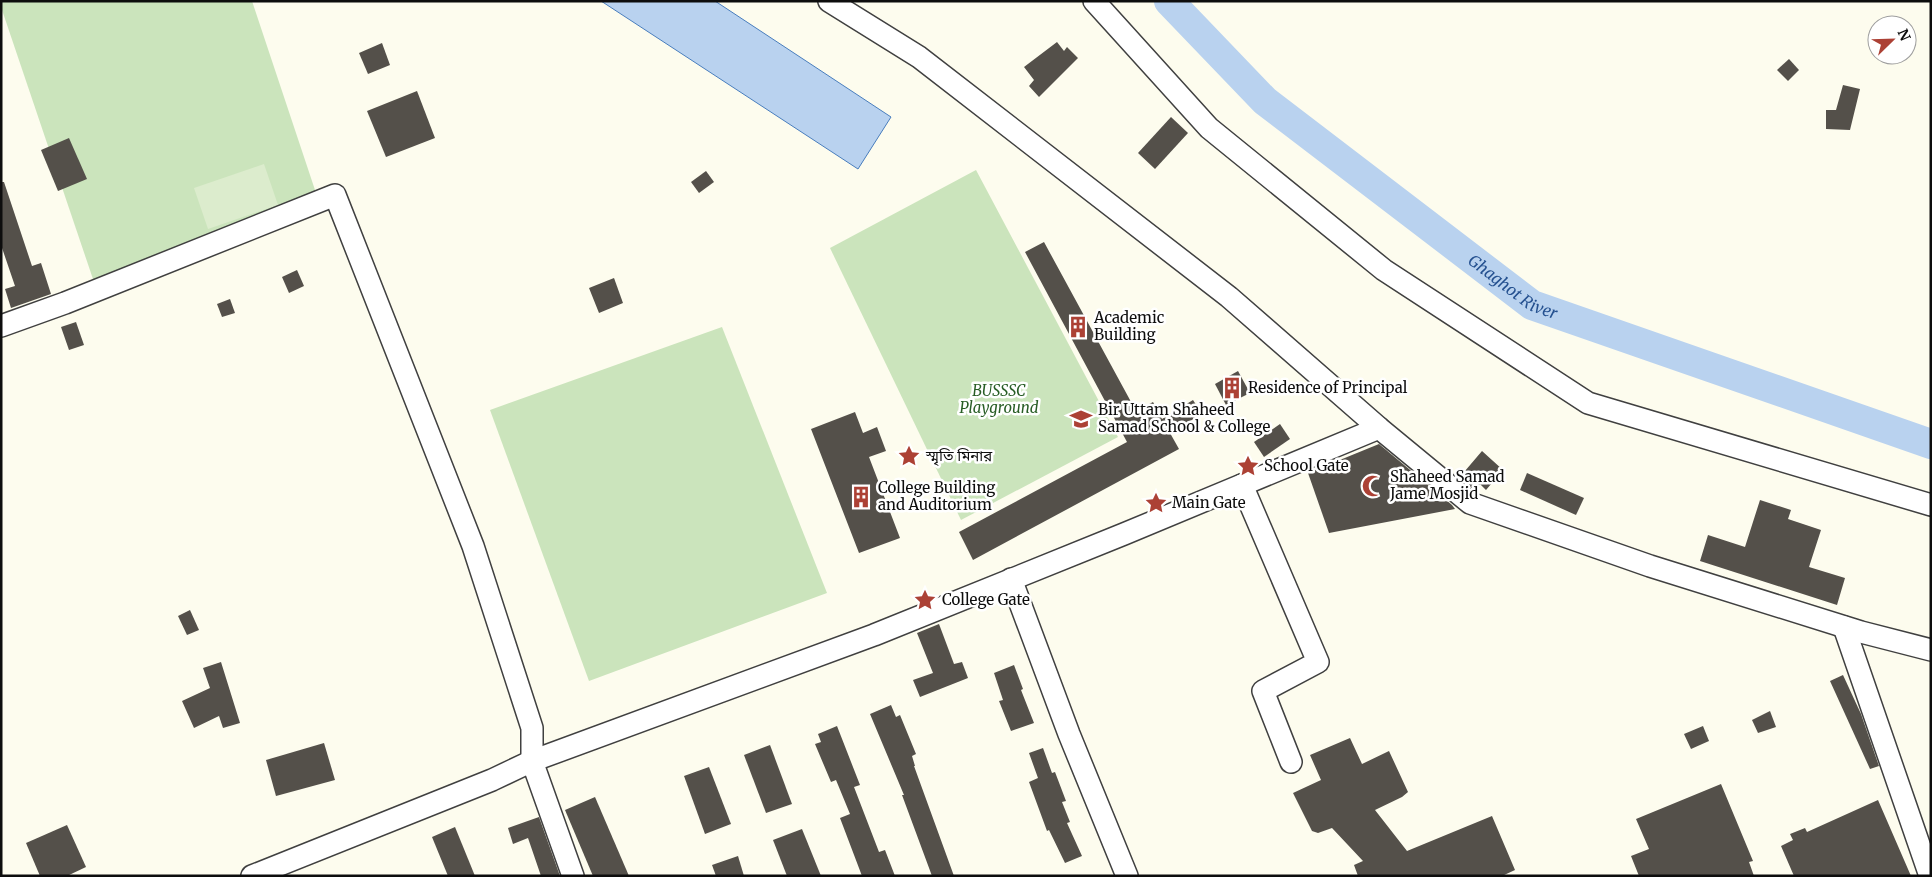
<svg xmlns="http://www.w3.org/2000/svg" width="1932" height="877" viewBox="0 0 1932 877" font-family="Merriweather,'Noto Sans Bengali',serif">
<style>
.green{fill:#cbe4bc}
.pitch{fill:#dceccd}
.water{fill:#b9d2ef;stroke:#487dbd}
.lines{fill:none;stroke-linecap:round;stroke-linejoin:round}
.river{stroke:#b9d2ef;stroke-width:30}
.building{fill:#54504a}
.minor-casing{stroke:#404040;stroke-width:24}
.minor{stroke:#fff;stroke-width:21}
.labels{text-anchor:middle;stroke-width:5;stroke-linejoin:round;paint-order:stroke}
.poi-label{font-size:15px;fill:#0d0d0d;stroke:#fff;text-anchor:start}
.park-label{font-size:15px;font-style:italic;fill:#285d25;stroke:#fff}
.water-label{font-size:16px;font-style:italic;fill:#255190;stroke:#fff}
</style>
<rect width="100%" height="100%" fill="#fdfcee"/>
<g class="green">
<path d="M1 1H252L316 193 95 285 1 7Z"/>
<path d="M976 170 1118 437 961 520 830 248Z"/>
<path d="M722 327 827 593 589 681 490 410Z"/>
</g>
<path class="pitch" d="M264 164 278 205 208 229 194 188Z"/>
<path class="water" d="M601 1H715L891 117 858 169Z"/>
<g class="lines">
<path class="river" id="s1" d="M1169 1 1265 101 1532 305 1931 444"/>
</g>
<g class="building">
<path d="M1057 42 1064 51 1067 47 1078 58 1039 97 1029 86 1034 80 1024 67Z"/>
<path d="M382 43 390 65 368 74 359 53Z"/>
<path d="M1789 59 1799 70 1788 81 1777 70Z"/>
<path d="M1843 85 1860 89 1850 130 1826 129V110H1836Z"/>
<path d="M417 91 435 138 386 157 367 111Z"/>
<path d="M1171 117 1188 133 1155 169 1138 153Z"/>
<path d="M69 138 87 179 58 191 41 150Z"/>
<path d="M706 171 714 182 699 193 691 182Z"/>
<path d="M1 182H4L32 266 41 263 51 294 11 308 5 289 15 286 1 245Z"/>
<path d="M1044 242 1136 411 1153 402 1162 419 1193 400 1202 414 1170 433 1179 449 973 560 959 532 1127 442 1025 252Z"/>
<path d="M297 270 304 286 289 293 282 277Z"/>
<path d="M614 278 623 303 599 313 589 288Z"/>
<path d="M230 299 235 313 222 317 217 304Z"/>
<path d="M76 322 84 345 69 350 61 327Z"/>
<path d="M1238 371 1250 393 1226 405 1215 384Z"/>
<path d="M855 412 863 433 877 427 886 451 869 457 900 538 859 553 811 429Z"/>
<path d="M1280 424 1290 439 1264 457 1254 442Z"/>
<path d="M1379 444 1452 505 1455 509 1329 533 1308 473Z"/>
<path d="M1482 451 1503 470 1486 490 1480 484 1474 490 1459 478Z"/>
<path d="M1527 473 1584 498 1576 515 1520 490Z"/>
<path d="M1760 500 1791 510 1788 519 1821 530 1809 567 1845 578 1837 605 1700 561 1708 535 1745 547Z"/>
<path d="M190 610 199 630 187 635 178 616Z"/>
<path d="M939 624 954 664 962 662 968 678 920 697 913 680 933 673 917 633Z"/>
<path d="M221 662 240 723 223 728 219 716 194 728 182 701 210 688 203 668Z"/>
<path d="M1014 665 1023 689 1021 690 1034 723 1011 731 999 701 1003 700 994 673Z"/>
<path d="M1843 675 1861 714 1879 766 1870 769 1830 681Z"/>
<path d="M891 705 896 717 900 715 916 754 912 756 915 766H914L954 876H932L902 795H904L870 714Z"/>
<path d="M1770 711 1776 727 1758 733 1752 720Z"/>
<path d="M837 726 860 785 854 787 879 852 885 850 895 876H862L840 818 850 814 836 780 831 782 815 744 821 742 818 734Z"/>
<path d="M1703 726 1709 741 1691 749 1684 734Z"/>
<path d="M1350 738 1362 764 1389 751 1408 792 1402 797 1375 810 1407 851 1492 816 1515 870 1502 876H1358L1354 865 1363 861 1332 828 1318 833 1312 831 1293 793 1321 780 1310 755Z"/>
<path d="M324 743 335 780 276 796 266 760Z"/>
<path d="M770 745 792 804 766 813 744 755Z"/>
<path d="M1043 748 1052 773 1055 772 1066 801 1062 802 1070 822 1067 823 1082 856 1065 863 1049 830 1047 831 1029 782 1038 778 1029 753Z"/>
<path d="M709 767 731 824 705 834 684 776Z"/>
<path d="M1721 784 1753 861 1749 862 1754 876H1639L1631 856 1649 849 1636 819Z"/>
<path d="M595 797 629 876H593L565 810Z"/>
<path d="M1878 800 1911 876H1794L1781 846 1793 840 1790 834 1805 828 1807 832Z"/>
<path d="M539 817 560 876H541L528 838 513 844 508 828Z"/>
<path d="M67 825 86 867 67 876H40L26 843Z"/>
<path d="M455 827 475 876H448L432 837Z"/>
<path d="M802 829 821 876H787L773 840Z"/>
<path d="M738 856 744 876H716L712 865Z"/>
</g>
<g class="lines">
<g class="minor-casing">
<g id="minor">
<path d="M829 1 919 57 1229 297 1379 428 1470 503 1650 566 1861 632 1931 650"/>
<path d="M1094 1 1209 128 1384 270 1588 403 1931 505"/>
<path d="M1 326 65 303 335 195 473 546 532 728V761L573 876"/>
<path d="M1242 485 1318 662 1263 691 1291 762"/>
<path d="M1011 579 1069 734 1127 876"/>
<path d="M1844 627 1930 876"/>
<path d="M252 876 492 780 532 761 874 635 1124 534 1379 428"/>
</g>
</g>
<use href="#minor" class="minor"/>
</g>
<defs>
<g id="building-bare" transform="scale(1.725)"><path d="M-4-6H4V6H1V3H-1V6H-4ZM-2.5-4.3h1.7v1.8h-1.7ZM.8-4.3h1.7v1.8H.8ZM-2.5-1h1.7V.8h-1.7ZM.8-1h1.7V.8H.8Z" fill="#ac4135" stroke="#fff" stroke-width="2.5" paint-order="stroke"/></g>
<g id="university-bare" transform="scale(1.725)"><path d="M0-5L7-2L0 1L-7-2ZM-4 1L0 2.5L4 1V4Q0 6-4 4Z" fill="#ac4135" stroke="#fff" stroke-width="2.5" paint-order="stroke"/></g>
<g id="sight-bare" transform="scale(1.725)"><path d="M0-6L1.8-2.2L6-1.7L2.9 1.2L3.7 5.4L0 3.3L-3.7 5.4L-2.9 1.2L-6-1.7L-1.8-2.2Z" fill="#ac4135" stroke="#fff" stroke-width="2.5" paint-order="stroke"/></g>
<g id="mosque-bare" transform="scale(1.725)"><path d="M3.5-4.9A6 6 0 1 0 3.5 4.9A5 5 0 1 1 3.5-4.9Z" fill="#ac4135" stroke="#fff" stroke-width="2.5" paint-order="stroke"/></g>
</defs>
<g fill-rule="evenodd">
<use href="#building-bare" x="1078" y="327"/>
<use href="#building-bare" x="1232" y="388"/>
<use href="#university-bare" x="1081" y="419"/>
<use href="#sight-bare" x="909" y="456"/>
<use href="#sight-bare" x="1248" y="466"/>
<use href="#mosque-bare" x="1373" y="486"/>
<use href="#building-bare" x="861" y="497"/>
<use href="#sight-bare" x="1156" y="503"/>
<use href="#sight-bare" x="925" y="600"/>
</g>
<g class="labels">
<g class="poi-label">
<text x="1094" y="323">Academic<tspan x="1094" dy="17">Building</tspan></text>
<text x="1248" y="393">Residence of Principal</text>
<text x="1098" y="415">Bir Uttam Shaheed<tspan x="1098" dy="17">Samad School &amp; College</tspan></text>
<text x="926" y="461">স্মৃতি মিনার</text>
<text x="1264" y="471">School Gate</text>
<text x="1390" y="482">Shaheed Samad<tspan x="1390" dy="17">Jame Mosjid</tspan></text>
<text x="878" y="493">College Building<tspan x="878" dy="17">and Auditorium</tspan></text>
<text x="1172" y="508">Main Gate</text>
<text x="942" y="605">College Gate</text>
</g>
<g class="park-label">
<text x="999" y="396">BUSSSC<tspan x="999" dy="17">Playground</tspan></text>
</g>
<g class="water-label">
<text dy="6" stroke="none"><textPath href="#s1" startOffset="449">Ghaghot River</textPath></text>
</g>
</g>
<rect width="1932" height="877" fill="none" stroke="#0d0d0d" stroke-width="5"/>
<g transform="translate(1892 40) rotate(67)"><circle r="24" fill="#ffffff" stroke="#9e9e9e"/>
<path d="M0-4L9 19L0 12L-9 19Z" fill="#ac4135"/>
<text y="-8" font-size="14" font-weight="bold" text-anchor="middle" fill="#0d0d0d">N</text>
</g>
</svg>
